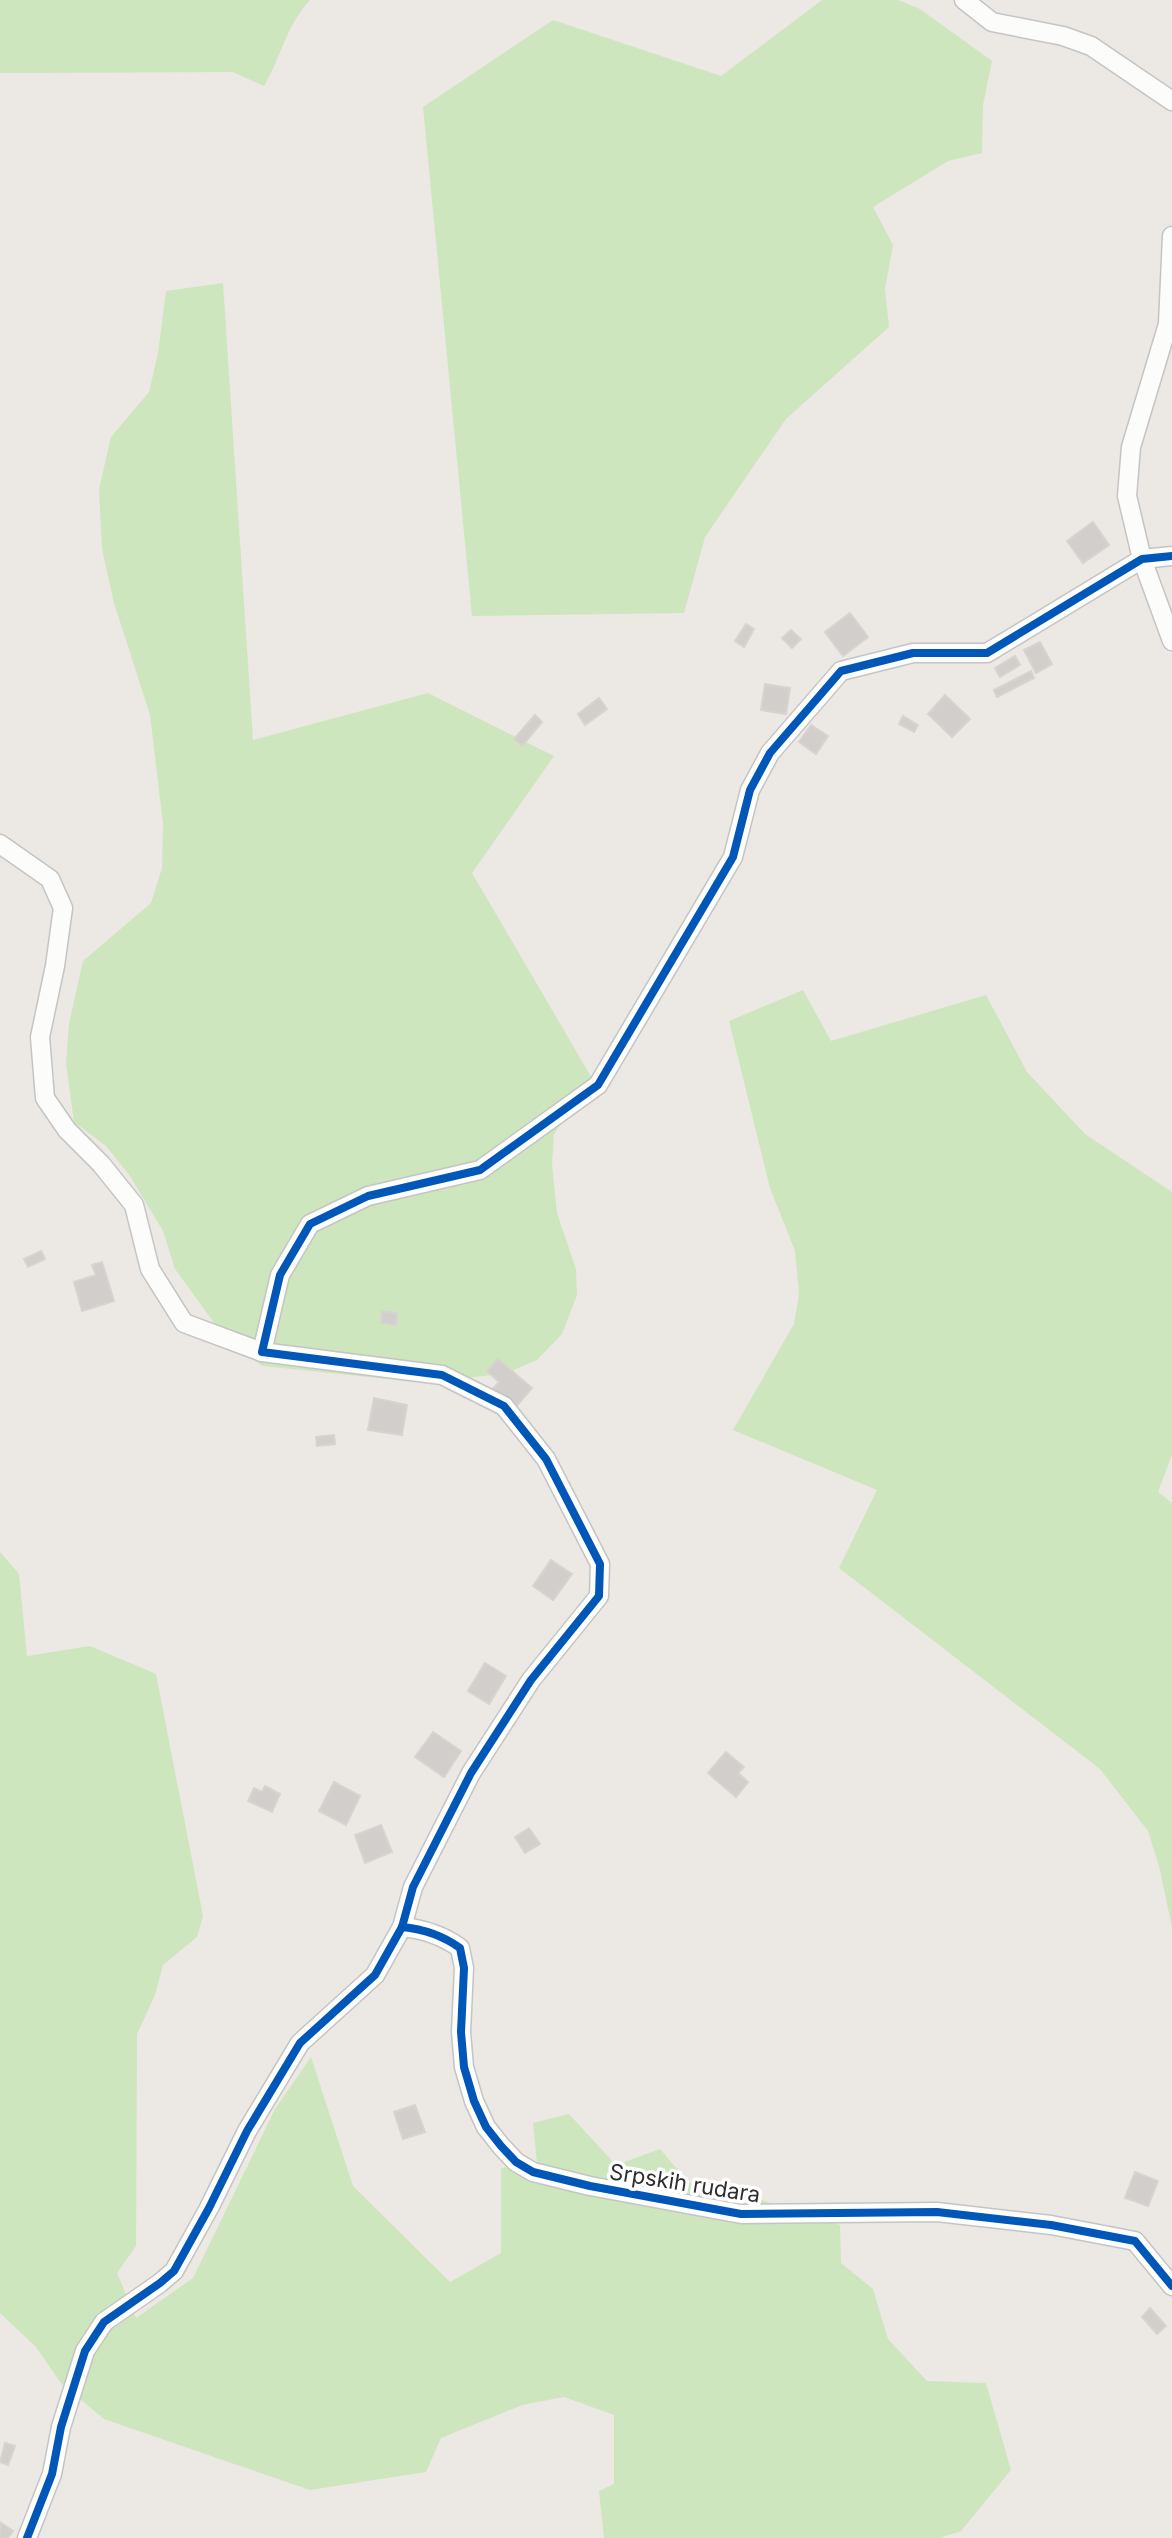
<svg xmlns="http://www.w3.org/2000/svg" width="1172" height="2538" viewBox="0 0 1172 2538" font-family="Inter,sans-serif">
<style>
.green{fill:#cee6be}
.building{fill:#d1cecb;stroke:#d7d4d0;stroke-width:2}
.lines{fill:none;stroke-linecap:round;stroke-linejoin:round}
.street-casing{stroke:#c5c4c5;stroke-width:21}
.street{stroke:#fcfcfb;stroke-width:18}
.cycleway-casing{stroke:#fff;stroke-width:13}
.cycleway{stroke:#0057b8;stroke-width:8}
.labels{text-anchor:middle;stroke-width:7;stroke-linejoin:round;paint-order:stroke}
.street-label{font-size:22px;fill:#2e2e2e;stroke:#fff}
</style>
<rect width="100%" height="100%" fill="#ece8e4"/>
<g class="green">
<path d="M0 0H310C286 26 282 55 264 86L233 72 0 73Z"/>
<path d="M822 0H898L920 9 992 61 983 105 982 153 948 161 873 207 893 245 885 289 889 327 786 419 705 537 684 613 472 616 423 107 553 20 721 76Z"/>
<path d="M223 283 253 740 428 693 554 756 472 873 593 1080 554 1134 552 1165 557 1213 576 1269 577 1295 562 1334 537 1360 507 1373 426 1383 263 1366 230 1345 175 1269 163 1231 130 1176 106 1146 74 1122 66 1063 69 1024 83 961 151 903 162 868 163 824 150 715 114 603 102 549 99 489 111 437 149 392 158 353 166 291Z"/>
<path d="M803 990 831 1041 986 995 1027 1072 1085 1134 1172 1192V1455L1158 1492 1172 1503V1927L1159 1866 1148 1831 1100 1769 839 1568 877 1490 733 1430 794 1324 799 1294 795 1251 770 1188 729 1021Z"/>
<path d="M0 1552 19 1574 27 1656 90 1646 156 1674 203 1916 197 1937 163 1965 155 1995 137 2034 136 2246 117 2273 136 2318 193 2278 275 2109 311 2057 353 2186 450 2282 501 2253V2168L537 2163 533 2123 569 2114 616 2165 660 2149 688 2182 709 2192 761 2200 840 2225 841 2263 873 2289 888 2339 927 2381 986 2383 1011 2470 961 2531 939 2538H604L599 2491 614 2484V2415L564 2397 522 2405 441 2438 426 2472 310 2490 104 2419 61 2383 36 2347 0 2313Z"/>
</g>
<g class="building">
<path d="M1093 522 1109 545 1083 563 1067 541Z"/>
<path d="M850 613 868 637 843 656 825 632Z"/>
<path d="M746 624 754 629 744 647 735 641Z"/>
<path d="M791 630 801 639 792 648 782 638Z"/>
<path d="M1040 642 1052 664 1036 673 1024 650Z"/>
<path d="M1015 656 1020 665 1000 677 995 668Z"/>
<path d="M1031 671 1034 678 997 697 994 690Z"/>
<path d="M765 684 790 688 786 714 761 710Z"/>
<path d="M945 695 970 719 952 737 928 714Z"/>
<path d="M599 698 607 709 585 725 578 714Z"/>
<path d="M535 715 542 722 522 746 514 739Z"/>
<path d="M903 716 918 725 914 732 899 724Z"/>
<path d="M811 725 828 736 816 754 799 742Z"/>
<path d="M41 1251 45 1259 28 1267 24 1259Z"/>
<path d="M102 1262 114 1301 82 1311 74 1282 96 1275 92 1265Z"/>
<path d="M382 1311 397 1313 396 1325 381 1323Z"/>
<path d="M498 1359 532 1388 514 1409 492 1390 499 1382 487 1371Z"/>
<path d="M374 1398 407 1405 402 1435 368 1430Z"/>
<path d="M334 1435 335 1444 317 1446 316 1437Z"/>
<path d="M551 1560 572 1574 553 1600 533 1586Z"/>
<path d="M485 1663 506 1676 489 1704 468 1691Z"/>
<path d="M433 1732 461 1751 444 1777 415 1757Z"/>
<path d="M726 1752 744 1767 738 1773 748 1782 736 1797 708 1773Z"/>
<path d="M334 1782 360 1796 346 1825 319 1811Z"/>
<path d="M265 1786 280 1794 272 1812 248 1801 254 1788 262 1792Z"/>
<path d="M381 1825 392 1852 365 1863 355 1835Z"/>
<path d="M529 1828 540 1844 525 1853 515 1837Z"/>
<path d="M415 2105 425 2132 403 2139 394 2112Z"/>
<path d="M1135 2172 1158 2181 1148 2206 1125 2198Z"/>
<path d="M1150 2308 1166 2326 1157 2334 1142 2317Z"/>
<path d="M5 2443 15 2446 8 2465 0 2462Z"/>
<path d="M0 2522 13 2531 8 2538H0Z"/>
</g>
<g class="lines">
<g class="street-casing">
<g id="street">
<path d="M964 0 992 22 1063 36 1091 46 1172 101"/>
<path d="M1172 236 1168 324 1131 447 1127 496 1142 559 1172 641"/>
<path d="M0 844 50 879 63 908 55 966 40 1037 45 1098 67 1130 101 1164 134 1205 150 1269 184 1323 262 1352 442 1375 504 1406 546 1459 600 1564 599 1596 531 1680 471 1773 413 1887 402 1927 375 1975 300 2043 247 2131 209 2208 174 2271 160 2283 104 2322 85 2351 61 2427 52 2474 27 2538"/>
<path d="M262 1352 280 1275 310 1224 368 1196 480 1170 598 1085 733 857 750 790 770 753 841 671 913 653H987L1142 559 1172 556"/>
<path d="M402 1927C423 1929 442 1935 460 1948L464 1968 461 2032 464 2067 474 2101 486 2127 501 2146 516 2162 533 2172 590 2186 741 2214 937 2212 1051 2225 1135 2241 1172 2286"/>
</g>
</g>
<use href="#street" class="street"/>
<g class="cycleway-casing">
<g id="cycleway">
<path d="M402 1927C423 1929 442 1935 460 1948L464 1968 461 2032 464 2067 474 2101 486 2127 501 2146 516 2162 533 2172 590 2186 741 2214 937 2212 1051 2225 1135 2241 1172 2286"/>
<path d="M27 2538 52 2474 61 2427 85 2351 104 2322 160 2283 174 2271 209 2208 247 2131 300 2043 375 1975 402 1927 413 1887 471 1773 531 1680 599 1596 600 1564 546 1459 504 1406 442 1375 262 1352 280 1275 310 1224 368 1196 480 1170 598 1085 733 857 750 790 770 753 841 671 913 653H987L1142 559 1172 556"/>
</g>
</g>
<use href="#cycleway" class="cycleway"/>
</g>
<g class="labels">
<g class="street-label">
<text transform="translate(685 2183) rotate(9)" y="8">Srpskih rudara</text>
</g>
</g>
</svg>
